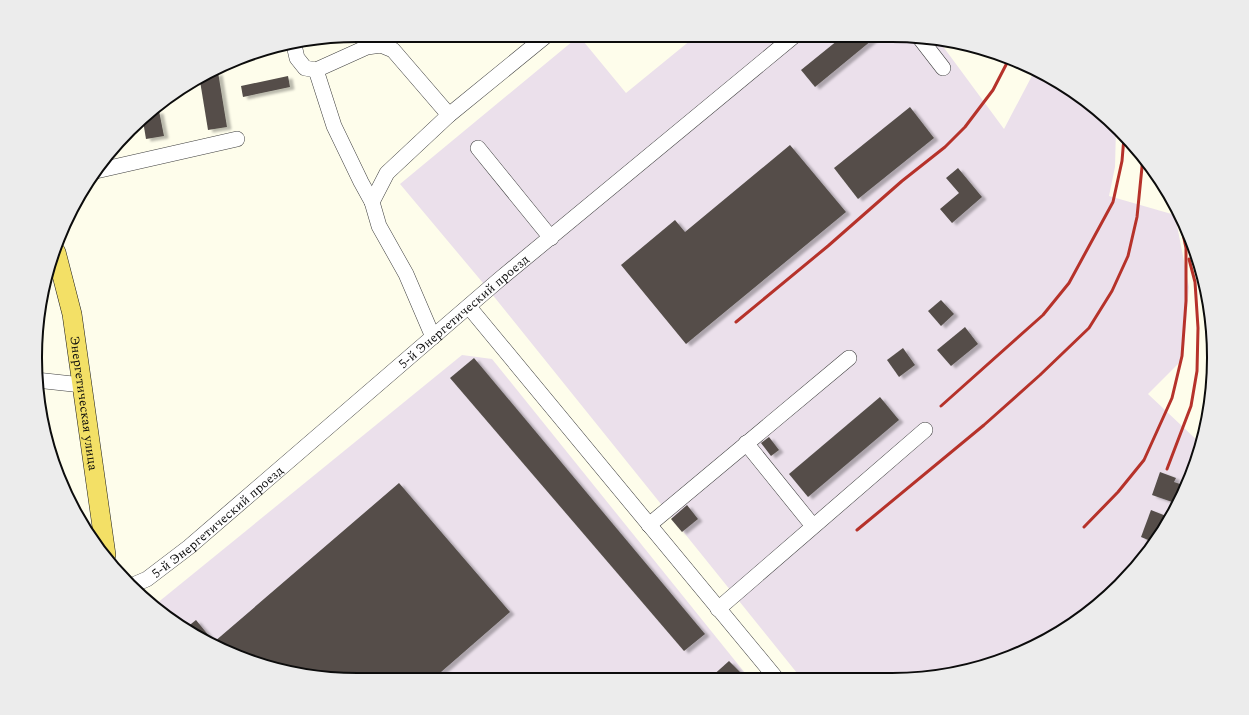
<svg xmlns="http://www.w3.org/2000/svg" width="1249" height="715" viewBox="0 0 1249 715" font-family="Spectral,serif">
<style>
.industrial{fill:#ebe0eb}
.building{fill:#544e49;filter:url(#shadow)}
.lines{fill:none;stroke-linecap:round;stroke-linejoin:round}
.minor-casing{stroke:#3f3f3f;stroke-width:16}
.major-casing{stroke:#1d1d1d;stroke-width:20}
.minor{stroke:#fff;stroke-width:15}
.major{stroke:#f3e066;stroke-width:19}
.rail{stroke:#b6322a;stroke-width:3}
.labels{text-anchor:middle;stroke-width:4;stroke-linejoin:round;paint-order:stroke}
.street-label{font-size:13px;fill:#0c0c0c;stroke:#fff}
.rim{fill:none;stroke:#0c0c0c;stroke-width:2}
</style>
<defs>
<filter id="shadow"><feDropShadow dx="4.5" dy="2.5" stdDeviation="1" flood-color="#0004"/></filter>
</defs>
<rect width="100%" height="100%" fill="#fefdeb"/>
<g class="industrial">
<path d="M697 35 912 36 939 41 1004 129 1035 70 1053 78 1104 115 1116 128 1115 167 1109 196 1175 215 1189 287 1183 359 1148 394 1201 444 1197 461 1171 519 1120 585 1070 626 995 663 933 677 801 678 483 283 400 184 579 36 626 93Z"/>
<path d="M462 355 492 359 749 678 337 679 274 669 196 637 156 604Z"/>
</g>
<g class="building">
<path d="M843 36H877L815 87 801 70Z"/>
<path d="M218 72 227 127 208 130 200 81Z"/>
<path d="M288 76 290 87 243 97 241 86Z"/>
<path d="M910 107 934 138 858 199 834 168Z"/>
<path d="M159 111 164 136 146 139 143 121 151 112Z"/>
<path d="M790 145 846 212 686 344 621 265 675 220 685 232Z"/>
<path d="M958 168 982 197 952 223 940 209 959 193 946 178Z"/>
<path d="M941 300 954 314 941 326 928 311Z"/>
<path d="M965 327 978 344 951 366 937 350Z"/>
<path d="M903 348 915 365 899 377 887 360Z"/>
<path d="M474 358 705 634 684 651 450 378Z"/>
<path d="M880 397 899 420 808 497 789 474Z"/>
<path d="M769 437 779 450 771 456 761 443Z"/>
<path d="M1160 472 1176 478 1174 482 1186 486 1178 504 1152 495Z"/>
<path d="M399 483 510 612 433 679H337L274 669 196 637 186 628 196 620 214 642Z"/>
<path d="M687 505 698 519 682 532 671 519Z"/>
<path d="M1151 510 1166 516 1158 535 1153 542 1141 537Z"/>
<path d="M729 661 746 678H710Z"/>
</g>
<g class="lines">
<g class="minor-casing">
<g id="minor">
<path d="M919 37 943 68"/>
<path d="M294 45 297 58 305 68 316 70 367 47 381 45 393 50 449 115"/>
<path d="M316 70 334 126 361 182 372 202"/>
<path d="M478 148 551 238"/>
<path d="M96 171 237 139"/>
<path d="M469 307 776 678"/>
<path d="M433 337 406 274 379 226 372 202 387 173 449 115 547 35"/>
<path d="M36 380 82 385"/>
<path d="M746 443 813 526"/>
<path d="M649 525 849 358"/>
<path id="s1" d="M133 585 147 579 189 547 500 279 794 36"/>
<path d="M718 609 925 430"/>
</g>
</g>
<g class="major-casing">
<g id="major">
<path id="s2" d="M56 252 72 314 106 555"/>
</g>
</g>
<use href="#minor" class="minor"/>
<use href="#major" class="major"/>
<g class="rail">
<path d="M736 322 828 246 902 181 945 147 965 127 993 90 1009 59"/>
<path d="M941 406 1043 315 1069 283 1113 202 1122 161 1124 137"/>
<path d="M1167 469 1191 406 1197 371 1198 328 1195 282 1189 259"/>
<path d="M1084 527 1118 492 1144 460 1172 398 1182 356 1186 301V248L1178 210"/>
<path d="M857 530 984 425 1040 375 1089 328 1112 291 1128 256 1137 217 1143 157"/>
</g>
</g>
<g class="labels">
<g class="street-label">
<text dy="5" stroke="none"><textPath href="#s1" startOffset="430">5-й Энергетический проезд</textPath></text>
<text dy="5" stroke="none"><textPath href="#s2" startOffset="154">Энергетическая улица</textPath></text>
<text dy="5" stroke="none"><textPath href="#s1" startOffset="106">5-й Энергетический проезд</textPath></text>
</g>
</g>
<path d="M0 0H1249V715H0ZM357 42H892A315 315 0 0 1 1207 357V358A315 315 0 0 1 892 673H357A315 315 0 0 1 42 358V357A315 315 0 0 1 357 42Z" fill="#ececec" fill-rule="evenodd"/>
<path class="rim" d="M357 42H892A315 315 0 0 1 1207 357V358A315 315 0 0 1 892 673H357A315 315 0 0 1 42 358V357A315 315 0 0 1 357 42Z"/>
</svg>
